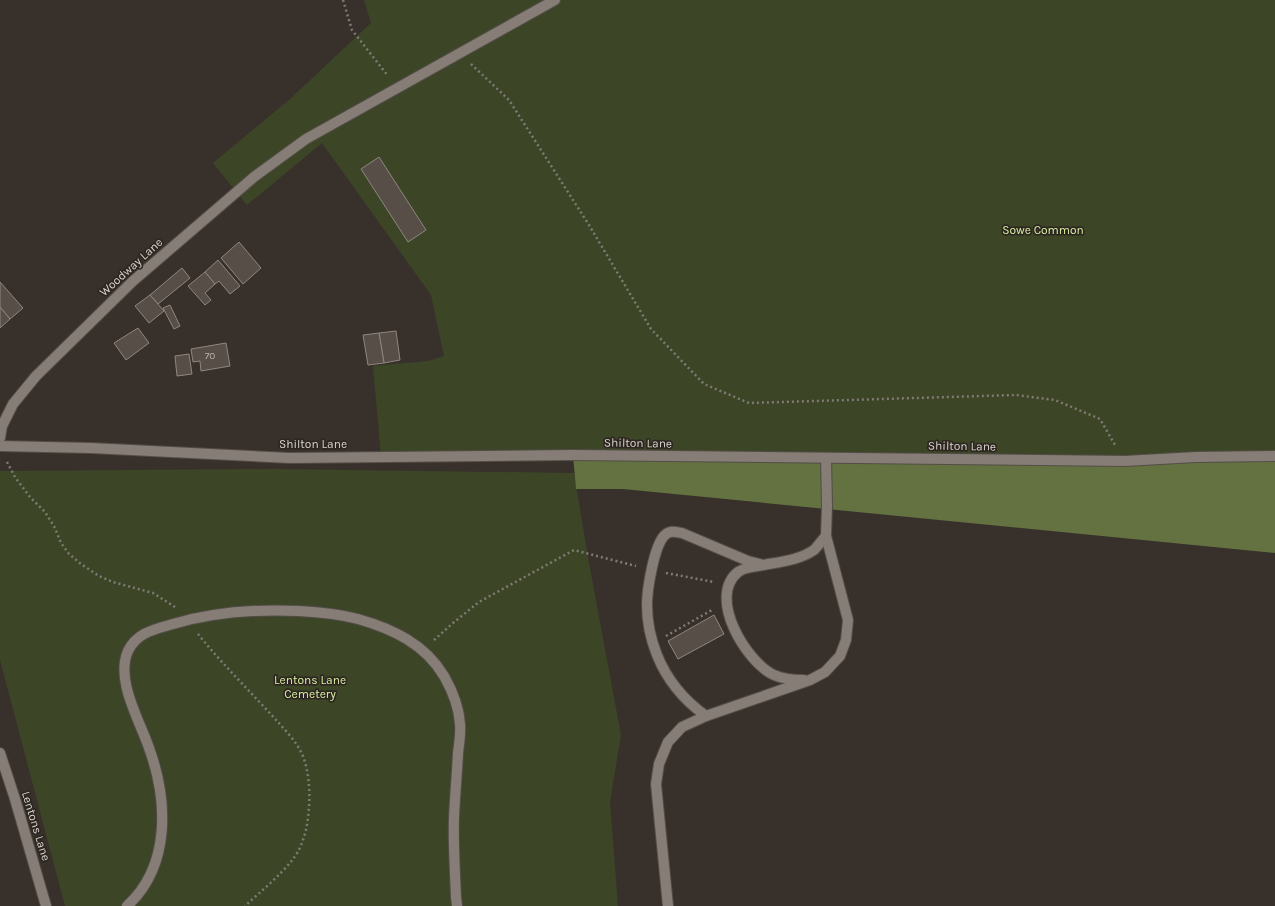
<svg xmlns="http://www.w3.org/2000/svg" width="1275" height="906" viewBox="0 0 1275 906" font-family="Karla,sans-serif">
<style>
.green{fill:#3c4626}
.forest{fill:#637240}
.building{fill:#564e47;stroke:#8f867f}
.lines{fill:none;stroke-linecap:round;stroke-linejoin:round}
.minor-casing{stroke:#534d48;stroke-width:12}
.path{stroke:#807a75;stroke-width:2.5;stroke-dasharray:2 3;stroke-linecap:butt}
.minor{stroke:#867d76;stroke-width:10}
.labels{text-anchor:middle;stroke-width:3.5;stroke-linejoin:round;paint-order:stroke}
.number-label{font-size:10px;fill:#b8b2ae}
.park-label{font-size:12px;fill:#d7f1a2;stroke:#2e2721}
.street-label{font-size:12px;fill:#d9d4d0;stroke:#2e2721}
</style>
<rect width="100%" height="100%" fill="#38312b"/>
<g class="green">
<path d="M364 0H1275V456H381L373 366 428 361 444 356 431 295 322 143 247 205 213 163 290 99 371 23Z"/>
<path d="M273 469 574 473 589 563 621 735 610 802 618 906H65L0 660V471Z"/>
</g>
<path class="forest" d="M573 455 626 456H1275V553L623 489H576Z"/>
<g class="building">
<path d="M379 157 426 230 408 242 361 169Z"/>
<path d="M239 242 261 268 243 284 221 258Z"/>
<path d="M218 260 240 286 230 294 219 281 215 284 205 272Z"/>
<path d="M182 268 190 278 158 304 150 295Z"/>
<path d="M205 272 215 284 205 293 211 300 205 305 188 286Z"/>
<path d="M0 282 23 308 10 319 0 307Z"/>
<path d="M150 295 164 311 149 323 135 306Z"/>
<path d="M170 305 180 326 174 329 163 308Z"/>
<path d="M0 307 10 319 0 328Z"/>
<path d="M138 328 149 343 126 360 114 343Z"/>
<path d="M396 331 400 360 384 363 379 333Z"/>
<path d="M379 333 384 363 368 365 363 335Z"/>
<path d="M226 343 230 366 201 371 200 361 193 362 191 349Z"/>
<path d="M189 354 192 374 177 376 175 356Z"/>
<path d="M714 615 724 634 678 659 668 641Z"/>
</g>
<g class="lines">
<g class="minor-casing">
<g id="minor">
<path d="M0 438 2 426 13 404 36 376 133 281 254 177 306 139 555 0"/>
<path d="M0 446 91 448 290 458 573 455 1125 461 1196 457 1275 456"/>
<path d="M804 680C793 680 783 679 774 675 746 662 707 597 738 572 743 568 752 567 758 566 777 562 798 561 814 550 818 546 822 540 826 536"/>
<path d="M706 716C685 701 667 680 657 655 651 640 647 621 647 605 647 590 654 545 665 535 670 530 676 532 682 533L748 561 763 565"/>
<path d="M0 753 15 799 46 906"/>
<path d="M127 906C171 866 168 800 149 748 140 721 115 680 128 651 137 632 156 629 173 624 214 612 257 609 299 611 319 612 339 614 358 619 393 629 425 644 444 676 452 690 459 707 460 724 461 733 459 744 458 753 457 774 455 795 454 817 453 843 455 870 456 897L457 906"/>
<path d="M668 906 656 784 659 764 668 742 682 727 706 716 810 680 825 672 840 656 846 640 848 620 826 536 827 505 826 458"/>
</g>
</g>
<g class="path">
<path d="M343 0 352 30 388 76"/>
<path d="M471 64 509 100 589 225 651 329 704 384 749 403 1016 395 1055 400 1100 419 1115 445"/>
<path d="M7 462 15 477 30 497 45 512 55 528 61 543 69 554 81 564 99 576 113 582 153 593 175 607"/>
<path d="M666 573 714 582"/>
<path d="M198 634C222 664 250 691 276 720 286 731 299 744 304 759 309 774 310 791 309 807 308 825 304 845 293 859 281 875 260 892 245 906"/>
<path d="M666 636 712 610"/>
<path d="M434 640 453 623 479 602 574 550 636 566"/>
</g>
<use href="#minor" class="minor"/>
</g>
<g class="labels">
<g class="number-label">
<text x="210" y="359">70</text>
</g>
<g class="park-label">
<text x="1043" y="234">Sowe Common</text>
<text x="310" y="684">Lentons Lane<tspan x="310" dy="14">Cemetery</tspan></text>
</g>
<g class="street-label">
<text transform="translate(131 267) rotate(-42)" y="4">Woodway Lane</text>
<text transform="translate(638 443) rotate(1)" y="4">Shilton Lane</text>
<text x="313" y="448">Shilton Lane</text>
<text transform="translate(962 446) rotate(1)" y="4">Shilton Lane</text>
<text transform="translate(36 826) rotate(73)" y="4">Lentons Lane</text>
</g>
</g>
</svg>
